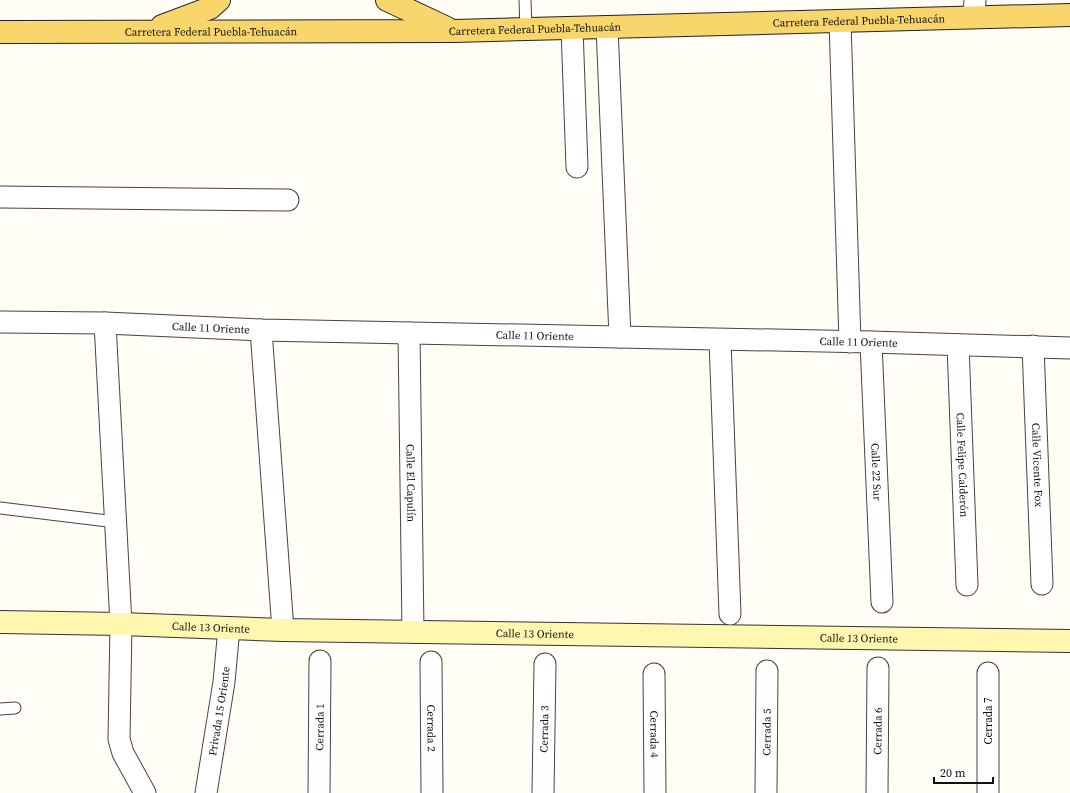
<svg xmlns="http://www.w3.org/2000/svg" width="1070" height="793" viewBox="0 0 1070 793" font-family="'Source Serif 4',serif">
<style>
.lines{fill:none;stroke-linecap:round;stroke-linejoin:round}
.lane-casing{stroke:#444;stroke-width:13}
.street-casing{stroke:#444;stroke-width:23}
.secondary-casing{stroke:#333;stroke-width:24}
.primary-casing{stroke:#222;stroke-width:24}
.lane{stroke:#fff;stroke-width:11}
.street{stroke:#fff;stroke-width:21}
.secondary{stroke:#fff6b0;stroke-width:22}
.primary{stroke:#f9d66b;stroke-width:22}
.labels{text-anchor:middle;stroke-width:4;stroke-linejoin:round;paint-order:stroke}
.street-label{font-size:11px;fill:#111;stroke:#fff}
</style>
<rect width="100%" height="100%" fill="#fffdf5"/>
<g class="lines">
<g class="lane-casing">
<g id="lane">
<path d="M525 0 526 29"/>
<path d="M0 508 116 522"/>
<path d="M0 709 15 708"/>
</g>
</g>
<g class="street-casing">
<g id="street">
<path d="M974 17 975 0"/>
<path d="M840 21 850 342"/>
<path d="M607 27 620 337"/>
<path d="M572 28 577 167"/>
<path d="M0 197 288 200"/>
<path id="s1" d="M0 322 105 323 261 330 871 342 1070 348"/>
<path d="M105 323 121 624 119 739 123 753 145 793"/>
<path d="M261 330 283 630"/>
<path id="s2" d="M409 333 413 632"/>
<path d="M720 340 730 614"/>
<path id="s3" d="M871 342 882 602"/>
<path id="s4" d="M958 345 967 585"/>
<path id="s5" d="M1033 346 1042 584"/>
<path id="s6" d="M431 662 432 793"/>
<path d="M988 673V793"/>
<path id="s7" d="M654 674 655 793"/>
<path id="s8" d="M206 793 224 682 229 628"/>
<path id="s9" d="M319 793 320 661"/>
<path id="s10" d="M543 793 545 664"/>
<path id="s11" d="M766 793 767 671"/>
<path id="s12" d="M877 793 878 668"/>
</g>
</g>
<g class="secondary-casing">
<g id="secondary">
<path id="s13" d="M0 622 121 624 283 630 1070 641"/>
</g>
</g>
<g class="primary-casing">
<g id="primary">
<path d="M387 0 447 28"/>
<path d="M162 26 210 8 219 0"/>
<path id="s14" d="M0 32 454 31 1070 15"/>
</g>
</g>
<use href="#lane" class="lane"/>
<use href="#street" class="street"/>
<use href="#secondary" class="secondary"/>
<use href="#primary" class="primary"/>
</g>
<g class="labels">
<g class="street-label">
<text dy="4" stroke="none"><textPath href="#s14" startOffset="859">Carretera Federal Puebla-Tehuacán</textPath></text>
<text dy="4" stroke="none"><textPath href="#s14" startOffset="535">Carretera Federal Puebla-Tehuacán</textPath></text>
<text dy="4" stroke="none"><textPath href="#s14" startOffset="211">Carretera Federal Puebla-Tehuacán</textPath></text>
<text dy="4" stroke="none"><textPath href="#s1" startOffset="211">Calle 11 Oriente</textPath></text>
<text dy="4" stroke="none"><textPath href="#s1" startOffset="535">Calle 11 Oriente</textPath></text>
<text dy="4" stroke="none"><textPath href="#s1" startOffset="859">Calle 11 Oriente</textPath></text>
<text dy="4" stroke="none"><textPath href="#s4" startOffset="120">Calle Felipe Calderón</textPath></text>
<text dy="4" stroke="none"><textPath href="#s5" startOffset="119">Calle Vicente Fox</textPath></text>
<text dy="4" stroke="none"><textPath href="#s3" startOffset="130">Calle 22 Sur</textPath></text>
<text dy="4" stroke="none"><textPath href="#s2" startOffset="150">Calle El Capulín</textPath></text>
<text dy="4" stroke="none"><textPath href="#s13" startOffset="211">Calle 13 Oriente</textPath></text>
<text dy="4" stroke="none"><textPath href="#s13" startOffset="535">Calle 13 Oriente</textPath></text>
<text dy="4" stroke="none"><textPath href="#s13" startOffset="859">Calle 13 Oriente</textPath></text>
<text dy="4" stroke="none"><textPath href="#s8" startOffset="83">Privada 15 Oriente</textPath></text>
<text transform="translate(988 721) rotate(-90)" y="4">Cerrada 7</text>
<text dy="4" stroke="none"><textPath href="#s9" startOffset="66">Cerrada 1</textPath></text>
<text dy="4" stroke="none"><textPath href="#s6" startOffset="66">Cerrada 2</textPath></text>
<text dy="4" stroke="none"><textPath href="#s10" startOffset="64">Cerrada 3</textPath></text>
<text dy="4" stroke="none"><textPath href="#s12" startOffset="62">Cerrada 6</textPath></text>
<text dy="4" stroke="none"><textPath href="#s11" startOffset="61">Cerrada 5</textPath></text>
<text dy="4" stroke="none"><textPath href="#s7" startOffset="60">Cerrada 4</textPath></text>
</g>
</g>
<path d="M934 777v6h59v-6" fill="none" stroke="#111111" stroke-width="2"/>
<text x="940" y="777" font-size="12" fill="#111111" stroke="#ffffff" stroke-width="3" paint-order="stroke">20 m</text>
</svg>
